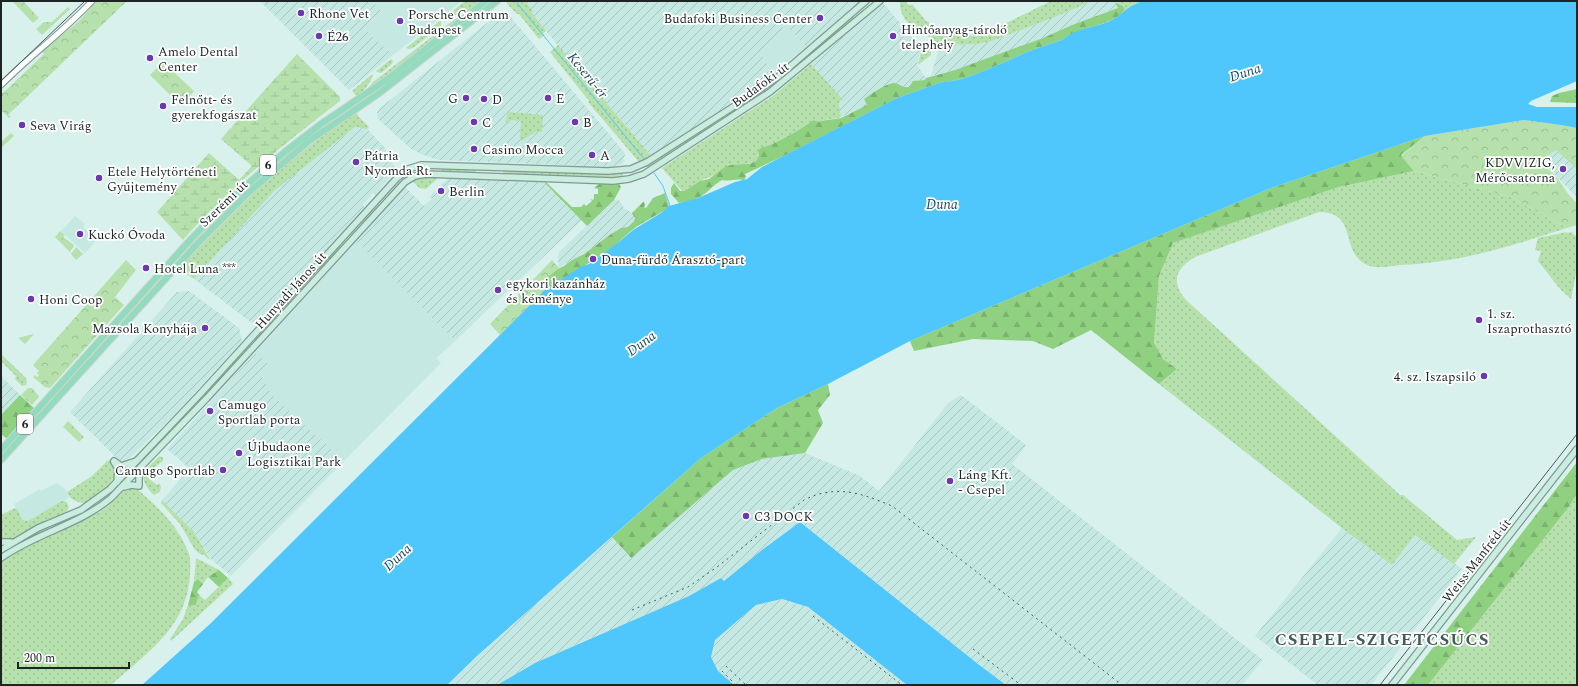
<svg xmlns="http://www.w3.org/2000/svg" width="1578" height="686" viewBox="0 0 1578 686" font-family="Spectral,serif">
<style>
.built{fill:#c5e8e2}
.industrial{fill:url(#industrial-furrows)}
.grass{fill:url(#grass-dots)}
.forest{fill:url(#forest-firs)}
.wetland{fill:url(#wetland-marsh)}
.park{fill:url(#park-crowns)}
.garden{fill:#b6e1ad}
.water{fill:#50c7fc}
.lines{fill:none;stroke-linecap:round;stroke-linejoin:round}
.stream{stroke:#50c7fc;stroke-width:1}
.tertiary-casing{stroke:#819894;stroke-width:7}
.secondary-casing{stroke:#819894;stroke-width:8}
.primary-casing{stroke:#d2d3d3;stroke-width:8}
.tertiary{stroke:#fff;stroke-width:5}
.secondary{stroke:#c9edde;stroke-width:5.5}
.primary{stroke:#93dbbe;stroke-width:6}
.tram{stroke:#4d5b59;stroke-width:1}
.rail{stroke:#4d5b59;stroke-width:1;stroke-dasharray:2 4;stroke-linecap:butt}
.poi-dot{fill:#6b38af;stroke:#fff;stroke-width:1.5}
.labels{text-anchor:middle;stroke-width:3.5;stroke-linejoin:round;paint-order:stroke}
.shield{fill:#fff;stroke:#606666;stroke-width:1}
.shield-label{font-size:12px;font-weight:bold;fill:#1c2524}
.poi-label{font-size:13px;fill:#1c2524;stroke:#fff;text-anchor:start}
.street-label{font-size:13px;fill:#1c2524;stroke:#fff}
.water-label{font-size:14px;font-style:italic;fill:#194b60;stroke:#fff}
.district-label{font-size:17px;font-weight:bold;letter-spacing:1px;fill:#455b58;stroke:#fff}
</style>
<defs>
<pattern id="industrial-furrows" width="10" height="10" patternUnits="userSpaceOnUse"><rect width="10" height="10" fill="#c5e8e2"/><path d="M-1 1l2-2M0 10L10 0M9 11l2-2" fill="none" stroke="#a9c7c2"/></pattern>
<pattern id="grass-dots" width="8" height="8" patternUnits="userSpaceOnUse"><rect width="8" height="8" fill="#b6e1ad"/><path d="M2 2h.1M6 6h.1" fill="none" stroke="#9cc195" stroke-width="1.8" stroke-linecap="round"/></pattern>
<pattern id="forest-firs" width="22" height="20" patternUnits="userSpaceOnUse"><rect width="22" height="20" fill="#8fd180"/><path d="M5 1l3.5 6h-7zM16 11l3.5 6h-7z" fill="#7bb36e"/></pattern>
<pattern id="wetland-marsh" width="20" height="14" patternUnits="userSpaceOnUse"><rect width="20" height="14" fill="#b6e1ad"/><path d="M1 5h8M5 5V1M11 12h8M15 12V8" fill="none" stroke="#9cc195"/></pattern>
<pattern id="park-crowns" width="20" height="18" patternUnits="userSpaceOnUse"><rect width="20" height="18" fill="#b6e1ad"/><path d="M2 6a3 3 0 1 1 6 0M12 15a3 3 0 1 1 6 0" fill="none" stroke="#9cc195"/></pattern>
</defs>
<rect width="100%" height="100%" fill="#d8f1ed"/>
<g class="built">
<path d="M372 1H462L393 55 365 30 382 11Z"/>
<path d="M781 20 806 47 774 73 768 66 760 52 777 37V35L784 28 779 22Z"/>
<path d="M75 216 85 224 83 226 86 230 89 228 99 237 85 253 61 231Z"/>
<path d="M356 241 455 341 436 358 441 363 344 461 270 393 260 375 255 353Z"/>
<path d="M57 483 65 489 69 497 64 501 32 519 28 521 22 520 14 504 40 489 41 491Z"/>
</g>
<g class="industrial">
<path d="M260 1H372L382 11 365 30 393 55 349 90Z"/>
<path d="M525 1H860L806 47 781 20 779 22 784 28 777 35 778 36 760 52 768 66 773 72 754 88 651 156 546 31 532 13 533 11Z"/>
<path d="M1092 1H1115L1118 8 1072 25 1043 38 1009 51 955 70 931 76 941 42 961 45 978 44 992 41 1055 17Z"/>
<path d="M883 3 921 48 917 65 926 78 925 80 913 81 909 87H903L894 83 891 84 864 99 867 105 841 117 839 104 841 100 811 64Z"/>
<path d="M501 12 509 15 624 152 625 156 623 159 625 160 622 164 611 167 439 160 421 154 410 148 378 119 377 112 380 108Z"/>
<path d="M355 127 367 129 385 148 395 169 394 173 375 195 373 193 363 205 364 208 313 264 311 263 308 266 309 268 256 326 194 279 274 191Z"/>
<path d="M1556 150 1577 169 1576 196 1540 160Z"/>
<path d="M448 178 544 182 582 220 455 341 356 241 404 188H406L424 206 432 199 430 197 432 194Z"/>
<path d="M614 200H619L624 208 632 213 635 218 634 221 628 227 621 228 611 234 594 247 559 268 558 260 559 252Z"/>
<path d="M189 291 239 328 242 341 179 410 130 458 124 461H120L70 412 177 292Z"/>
<path d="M255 353 269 365 261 375 270 393 344 461 231 576 211 559 194 532 162 500 190 469 167 449Z"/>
<path d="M1 376 20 395 1 415Z"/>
<path d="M961 395 1026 445 1012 464 1263 660 1242 685H1006L978 664 800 522 762 550 724 581 721 578 689 596 535 663 499 684 447 685 478 655 612 537 630 558 733 470 762 459 805 453 860 476 879 491 948 403Z"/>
<path d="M1342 528 1392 565 1415 535 1462 569 1371 685H1318L1255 636Z"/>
<path d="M782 599 807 607 907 685H734L718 671 711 657 715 640 756 605Z"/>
</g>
<g class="grass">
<path d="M465 1H482L471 10 460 12 449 20 444 18Z"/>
<path d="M507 1H525L533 11 532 13 546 31 543 33 545 35 539 39 519 14H517L507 4Z"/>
<path d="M900 1H905L910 6 912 4 927 22 928 21 932 27 936 29 935 32 977 36 992 30 1051 1H1092L1055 17 992 41 978 44 961 45 941 42 940 45 932 44V38C915 30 899 21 900 1Z"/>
<path d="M1115 1H1142L1129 7 1122 14 1125 9 1123 6Z"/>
<path d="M852 16 854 18 853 20 779 81H776Z"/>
<path d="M460 17 461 18 393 71 368 88 373 82 455 19Z"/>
<path d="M441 20V26L413 48 409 49 406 48Z"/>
<path d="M558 45 651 156 639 162 588 102 589 101 550 52Z"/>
<path d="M924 46 931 52V55L918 65 922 47Z"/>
<path d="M391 59 393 61 392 64 381 73 377 72 376 71Z"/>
<path d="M811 64 844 101 841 100 839 104 841 117C834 119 825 119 819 122L813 120C807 126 769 148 762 147L758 154 759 156 756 161 704 179 685 191H682L662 168 773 96Z"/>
<path d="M372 74 373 76C371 81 362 94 357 97L352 91Z"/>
<path d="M765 88 766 90 719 124 649 169 646 166Z"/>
<path d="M348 110 306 140 177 263 174 260 215 217 258 177 310 135Z"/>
<path d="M508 112 543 115 542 132H536L521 141 520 140 521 121 511 120 508 124 506 122Z"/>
<path d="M354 114H358V116L369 127 367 129 355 127 274 191 194 279 184 272 183 266H181C232 207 290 157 354 114Z"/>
<path d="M445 168 475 169 476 173 443 172 441 170Z"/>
<path d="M503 170 622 173 623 174 621 178H612L503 174Z"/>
<path d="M1414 171 1511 197 1567 228C1539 237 1511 246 1482 253 1459 259 1426 264 1401 265 1390 266 1376 270 1365 264 1340 250 1358 212 1319 212L1195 257C1175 269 1171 282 1186 300L1400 495H1403L1457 540 1476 537 1454 564 1415 535 1392 565 1342 528 1159 384 1177 369 1163 359 1154 344 1159 276 1173 243 1339 187Z"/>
<path d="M426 176H438V178L426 189 419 188 412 180Z"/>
<path d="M398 180 399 181 377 205 369 216 356 230Z"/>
<path d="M1567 232V233L1572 232 1573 234 1577 237V268L1571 299 1560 289 1538 261 1541 251 1535 250 1538 238Z"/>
<path d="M338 246H340V248L321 269 319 270 318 268Z"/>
<path d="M310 278 311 281 286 308V305Z"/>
<path d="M253 340H254L229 370 208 392 226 369Z"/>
<path d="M1 354 26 378 27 382 26 385 22 386 15 379 16 376 1 361Z"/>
<path d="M172 419V422L134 459 131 460Z"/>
<path d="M160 456 163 458V461L156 466 152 473 150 469 149 470 152 473 148 478 157 485 159 483 161 487 160 492 154 495C136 478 144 470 160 456Z"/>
<path d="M110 460 117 470C113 485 98 497 85 503 77 503 69 499 67 492L92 476 107 461Z"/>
<path d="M131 487 136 488C159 508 180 527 190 557H189L190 558C194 622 154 647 111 685H1V561L34 541 98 513 108 506 126 489Z"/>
<path d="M1577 494V685H1428L1568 508Z"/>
<path d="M162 500 194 532 211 561 204 555 200 554 195 550 180 524 161 503Z"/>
<path d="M62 501 67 502 69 508 66 512 40 523 10 540 1 541V515L15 508 18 510 22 520 28 521Z"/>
<path d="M71 517 53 525 9 550 4 551 36 532Z"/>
<path d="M196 558 219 570 208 577 203 584 198 579 194 582Z"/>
<path d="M228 578 233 584 171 641 170 639 183 619 188 605H196L198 596H200L205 600Z"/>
</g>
<g class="forest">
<path d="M1115 2 1123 6 1125 9C1116 26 1078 26 1062 40 1050 44 1038 48 1027 52 1010 59 960 84 945 81L897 98 790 153 745 174 746 177 744 180C736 178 729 182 722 180 713 185 708 193 698 198 693 200 686 202 679 203L671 194V188L674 183 680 191H685L700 181 709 179 725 167 731 165 749 164 756 161 759 156 758 151 762 147C769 148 807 126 813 120L819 122C825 119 833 120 841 118 850 114 858 109 867 105L864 99C871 94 885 84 894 83 899 83 901 88 909 87L913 81 925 80 926 78 955 70 1043 38 1072 25 1118 8Z"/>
<path d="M1577 89V103L1550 102 1552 96 1559 93Z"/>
<path d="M1425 136 1401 155 1414 171 1339 187 1173 243 1159 276 1154 343 1163 359 1177 369 1159 384 1091 330 1053 349 1033 341 973 339 914 351 910 341 1271 188Z"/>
<path d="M544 182H546L572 207H581L584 204 586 206 592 201 590 199 593 200 594 198V194H598V189L594 188 599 184H619L621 187 614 200 587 226Z"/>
<path d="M665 193 669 207C657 216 644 221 632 230 626 235 620 241 614 246 593 261 570 274 549 288L547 283 549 276 556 270 564 266 572 260 584 254 611 234 621 228 628 227 634 221 635 218 632 213 643 202H644L645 205 644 207 646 208 653 198Z"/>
<path d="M828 384 830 395 818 410 823 423 805 453 762 459 733 470 631 558 612 537 701 458 777 408Z"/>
<path d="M20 395 35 409 7 439 1 434V415Z"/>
<path d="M1577 462V494L1568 508 1428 685H1404Z"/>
<path d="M219 570 228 578 219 587 208 577Z"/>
<path d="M198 579 203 584 197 592 200 596H198L196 605H188L194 582Z"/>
</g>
<path class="wetland" d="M297 54 340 97V101C284 144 230 187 183 240L157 212 209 153 239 180 251 167 252 166 221 139Z"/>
<g class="park">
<path d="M14 1H23L39 18 33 23 13 2Z"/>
<path d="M97 1H127L8 115 11 116 9 118 1 110V92L3 93 44 54 42 51 79 21Z"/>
<path d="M68 7 70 9 42 35 36 29 44 22H52Z"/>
<path d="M163 62 194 91 186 101 184 100 178 103 150 75Z"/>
<path d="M1524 120 1561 125 1577 128V169L1556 150 1540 160 1557 178 1569 195 1577 203V225L1567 228 1511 197 1414 171 1401 156 1425 136Z"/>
<path d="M11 133 14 136 1 148V142Z"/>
<path d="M60 231 65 235 63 237 74 245 70 252 55 237Z"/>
<path d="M76 247 83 254 76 260 71 254Z"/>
<path d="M126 260 136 270 115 297 124 305 50 388 45 387 33 377 35 375 37 377 39 375 37 373 39 371 33 365Z"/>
<path d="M552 260 559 268 549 276 547 283 549 288 500 335 490 324Z"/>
<path d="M33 334H34L25 344 18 338Z"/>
<path d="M28 388H32L38 395 39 397 32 405 21 395Z"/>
<path d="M68 421 84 437 79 442 63 427Z"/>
</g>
<path class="garden" d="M50 58 54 63 43 72 39 68Z"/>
<g class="water">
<path d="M1142 1H1577V81L1531 101 1528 104 1537 107H1577V128L1561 125 1524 120 1425 136 1271 188 910 341 828 384 777 408 701 458 478 655 447 685H142L210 624 545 290 582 266 589 264 620 241 633 230 661 213 669 206 698 198 735 182 747 179 762 167 897 98 945 81C960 84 1010 59 1027 52 1038 48 1050 44 1062 40 1074 29 1091 28 1105 23 1114 20 1121 14 1128 8 1132 5 1137 4 1142 1Z"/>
<path d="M800 522 978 664 1006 685H907L808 607 782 599 756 605 715 640 711 657 718 671 734 685H497L535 663 689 596 721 578 724 581 762 550Z"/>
</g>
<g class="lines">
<g class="stream">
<path d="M517 3 644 159"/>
<path d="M654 173 663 186 670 206"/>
</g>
<g class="tertiary-casing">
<path id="tertiary" d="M1 85C30 56 64 31 92 1"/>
</g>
<g class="secondary-casing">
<g id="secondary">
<path d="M114 461 121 466 136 461"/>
<path d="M114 462 118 469 117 482"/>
<path d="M124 487 131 485 139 486V477L141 469"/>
<path d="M1 542H11"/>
<path d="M1 550 38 528 81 510 110 489 201 393 397 178 408 169 421 165 608 171 631 169 647 162 750 96 779 76 866 1"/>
<path d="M1 558C36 533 79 525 111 498L207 398 405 182 415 176 426 174 613 181 629 179 644 174 770 92 880 1"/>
<path d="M1392 685 1577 449"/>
</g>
</g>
<g class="primary-casing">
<g id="primary">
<path d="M1 450 192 238 230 199 286 151 321 124 389 78 486 1"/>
<path d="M1 460 198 243 249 192 309 141 378 94 497 1"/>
</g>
</g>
<use href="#tertiary" class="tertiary"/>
<use href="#secondary" class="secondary"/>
<use href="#primary" class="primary"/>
<g class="tram">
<path d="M1 81 85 1"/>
<path d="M1380 685 1577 434"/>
</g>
<g class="rail">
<path d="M632 610 688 587 717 567 804 500C836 484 861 493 892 506L1122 685"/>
<path d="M813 616 902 685"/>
<path d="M973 649 1021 685"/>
<path d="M726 666 746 685"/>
<path d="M722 671 736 685"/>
</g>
</g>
<g class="poi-dot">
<circle cx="301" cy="13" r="4"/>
<circle cx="820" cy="18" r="4"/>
<circle cx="400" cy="21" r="4"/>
<circle cx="319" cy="36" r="4"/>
<circle cx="893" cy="36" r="4"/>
<circle cx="150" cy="58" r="4"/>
<circle cx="466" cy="98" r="4"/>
<circle cx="548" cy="98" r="4"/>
<circle cx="484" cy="99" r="4"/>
<circle cx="163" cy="106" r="4"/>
<circle cx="474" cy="122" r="4"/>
<circle cx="575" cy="122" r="4"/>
<circle cx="22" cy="125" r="4"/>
<circle cx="474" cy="149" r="4"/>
<circle cx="592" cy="155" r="4"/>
<circle cx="356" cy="162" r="4"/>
<circle cx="1563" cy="169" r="4"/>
<circle cx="99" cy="178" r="4"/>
<circle cx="441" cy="191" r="4"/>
<circle cx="80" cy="234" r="4"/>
<circle cx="593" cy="259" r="4"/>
<circle cx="146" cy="268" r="4"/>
<circle cx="498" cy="290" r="4"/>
<circle cx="31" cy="299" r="4"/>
<circle cx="1479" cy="320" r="4"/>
<circle cx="205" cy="328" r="4"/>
<circle cx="1484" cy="376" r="4"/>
<circle cx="210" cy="411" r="4"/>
<circle cx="239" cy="453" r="4"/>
<circle cx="223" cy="470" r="4"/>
<circle cx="950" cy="481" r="4"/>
<circle cx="746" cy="516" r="4"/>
</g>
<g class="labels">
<g class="shield">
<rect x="260" y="155" width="16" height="20" rx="3"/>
<rect x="17" y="414" width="16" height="20" rx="3"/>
</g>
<g class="shield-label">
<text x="268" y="169">6</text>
<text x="25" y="428">6</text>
</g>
<g class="poi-label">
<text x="309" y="18">Rhone Vet</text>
<text x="408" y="19">Porsche Centrum<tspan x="408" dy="15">Budapest</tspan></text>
<text x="812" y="23" text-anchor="end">Budafoki Business Center</text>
<text x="901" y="34">Hintőanyag-tároló<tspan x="901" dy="15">telephely</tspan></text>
<text x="327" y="41">É26</text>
<text x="158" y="56">Amelo Dental<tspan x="158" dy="15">Center</tspan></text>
<text x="458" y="103" text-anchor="end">G</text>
<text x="556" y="103">E</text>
<text x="171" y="104">Felnőtt- és<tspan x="171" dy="15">gyerekfogászat</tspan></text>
<text x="492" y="104">D</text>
<text x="482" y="127">C</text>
<text x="583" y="127">B</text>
<text x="30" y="130">Seva Virág</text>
<text x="482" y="154">Casino Mocca</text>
<text x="364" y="160">Pátria<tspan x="364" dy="15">Nyomda Rt.</tspan></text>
<text x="600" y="160">A</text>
<text x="1555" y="167" text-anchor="end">KDVVIZIG,<tspan x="1555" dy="15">Mérőcsatorna</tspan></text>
<text x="107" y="176">Etele Helytörténeti<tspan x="107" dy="15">Gyűjtemény</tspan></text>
<text x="449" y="196">Berlin</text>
<text x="88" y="239">Kuckó Óvoda</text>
<text x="601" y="264">Duna-fürdő Árasztó-part</text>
<text x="154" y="273">Hotel Luna ***</text>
<text x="506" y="288">egykori kazánház<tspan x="506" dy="15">és kéménye</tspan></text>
<text x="39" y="304">Honi Coop</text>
<text x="1487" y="318">1. sz.<tspan x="1487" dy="15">Iszaprothasztó</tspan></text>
<text x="197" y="333" text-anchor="end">Mazsola Konyhája</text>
<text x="1476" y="381" text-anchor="end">4. sz. Iszapsiló</text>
<text x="218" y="409">Camugo<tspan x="218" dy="15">Sportlab porta</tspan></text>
<text x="247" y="451">Újbudaone<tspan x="247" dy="15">Logisztikai Park</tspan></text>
<text x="215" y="475" text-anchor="end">Camugo Sportlab</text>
<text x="958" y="479">Láng Kft.<tspan x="958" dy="15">- Csepel</tspan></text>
<text x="754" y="521">C3 DOCK</text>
</g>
<g class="street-label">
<text transform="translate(760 84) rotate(-36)" y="5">Budafoki út</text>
<text transform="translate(223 203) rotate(-44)" y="5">Szerémi út</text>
<text transform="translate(290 290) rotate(-48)" y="5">Hunyadi János út</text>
<text transform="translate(1476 560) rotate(-52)" y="5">Weiss Manfréd út</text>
</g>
<g class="water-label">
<text transform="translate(1245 72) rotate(-18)" y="5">Duna</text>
<text transform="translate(588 75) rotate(51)" y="5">Keserű-ér</text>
<text x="942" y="209">Duna</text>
<text transform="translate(641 343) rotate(-36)" y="5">Duna</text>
<text transform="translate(397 557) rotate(-43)" y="5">Duna</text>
</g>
<g class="district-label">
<text x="1382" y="645">CSEPEL-SZIGETCSÚCS</text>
</g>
</g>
<rect width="1578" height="686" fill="none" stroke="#1c2524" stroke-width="4"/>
<path d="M18 662v6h111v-6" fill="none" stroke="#1c2524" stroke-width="2"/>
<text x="24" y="662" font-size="12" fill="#1c2524" stroke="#ffffff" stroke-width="3" paint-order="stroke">200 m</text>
</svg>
